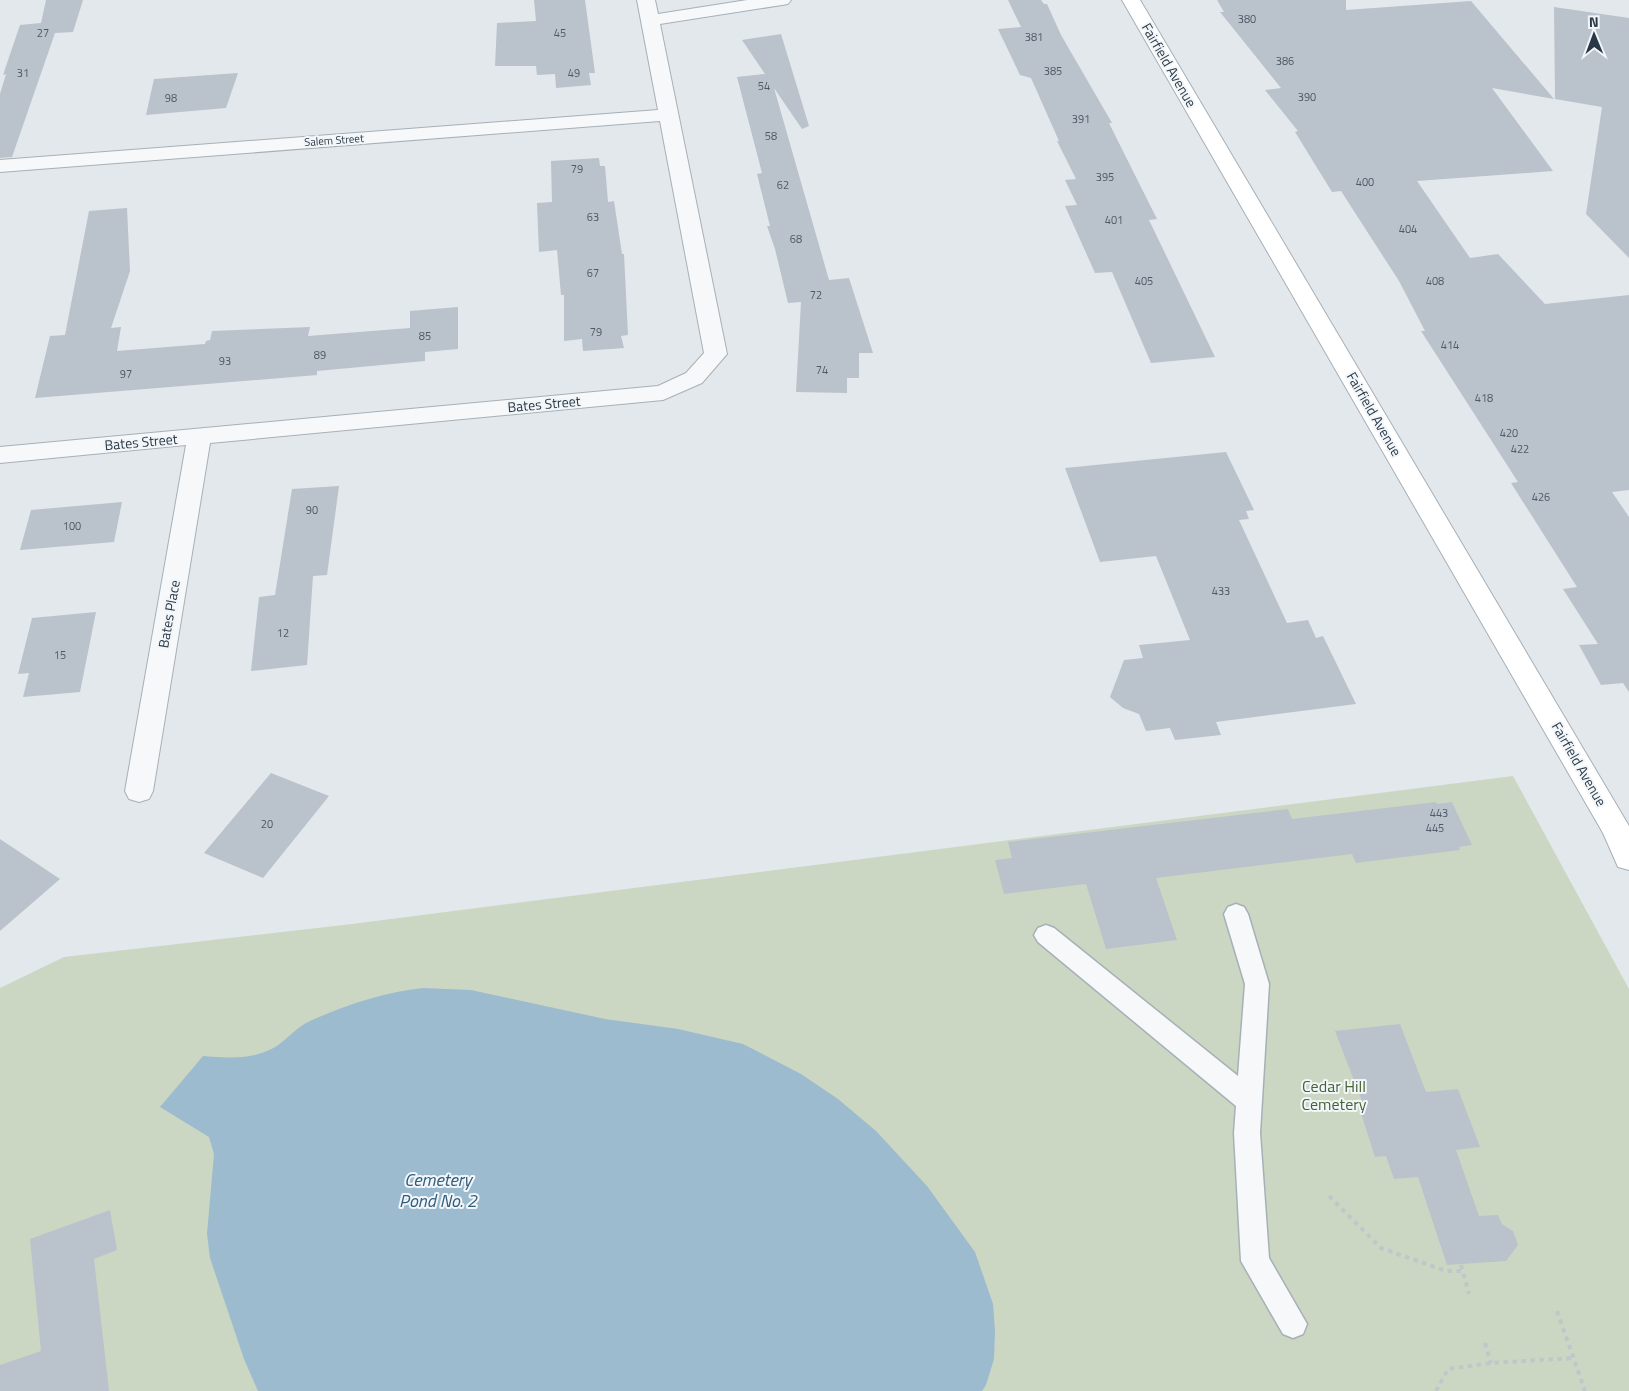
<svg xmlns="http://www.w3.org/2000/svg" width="1629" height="1391" viewBox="0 0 1629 1391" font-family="'Titillium Web',sans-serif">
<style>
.green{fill:#cbd7c3}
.water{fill:#9cbbcf}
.building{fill:#bac2cb}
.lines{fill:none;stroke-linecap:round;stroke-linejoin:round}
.service-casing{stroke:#a7b0b7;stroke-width:3}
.minor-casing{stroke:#a7b0b7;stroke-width:2}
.secondary-casing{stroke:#a7b0b7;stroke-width:2}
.path{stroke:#c1c6cb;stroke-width:4;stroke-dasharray:4.5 4.5;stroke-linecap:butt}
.service{fill:#f6f8fa;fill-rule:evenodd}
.minor{fill:#f6f8fa;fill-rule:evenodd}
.secondary{fill:#fff;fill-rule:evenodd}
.labels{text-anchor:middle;stroke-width:4;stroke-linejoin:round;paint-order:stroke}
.number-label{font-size:11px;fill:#4d5a67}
.far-street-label{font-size:11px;fill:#293846;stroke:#f3f6f9}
.street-label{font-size:14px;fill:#293846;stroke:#f3f6f9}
.near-park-label{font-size:16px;fill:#446335;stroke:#f3f6f9}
.near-water-label{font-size:18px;font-style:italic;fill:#2f5d7e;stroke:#f3f6f9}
</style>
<rect width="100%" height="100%" fill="#e3e8ec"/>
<path class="green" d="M1513 776 1629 989V1391H0V988L64 957 352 924Z"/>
<path class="water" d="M423 988 471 990 605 1019 678 1029 743 1044 801 1074 838 1099 876 1131 927 1186 975 1252 993 1304 995 1331 994 1359 986 1385 982 1391H258L244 1359 210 1258 207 1234 214 1154 209 1137 160 1107 203 1056C227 1058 255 1060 277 1046 288 1038 298 1026 310 1021 345 1005 385 992 423 988Z"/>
<g class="building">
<path d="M46 0H83L73 32 55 33 12 157 0 158V94L6 74 3 75 20 25 41 23Z"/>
<path d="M534 0H585L595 73H589L591 85 556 88 555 74 537 75 536 66H495L497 23 536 21Z"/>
<path d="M1008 0H1041L1044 4H1047L1061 35 1112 123H1109L1157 219 1149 220 1215 357 1151 363 1112 272 1095 273 1065 206 1077 205 1065 180 1076 179 1057 141H1059L1031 78 1020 75 998 29 1021 27Z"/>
<path d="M1217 0H1346V10L1471 1 1554 99 1492 88 1553 171 1417 181 1470 258 1498 254 1545 304 1629 295V490L1612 492 1629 517V692L1623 683 1601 685 1579 645 1598 644 1563 589 1577 587 1511 483 1518 482 1421 331H1425L1399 281 1341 191 1332 192 1295 132 1298 131 1265 90 1281 88 1220 12H1224Z"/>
<path d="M1554 7 1629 18V258L1586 214 1602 107 1555 99Z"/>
<path d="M781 34 809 126 802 129 774 88 829 280 849 278 873 353H859V378H847V393L796 392 801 302 788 303 775 249 767 226H770L757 174 762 173 737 77 765 74 742 40Z"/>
<path d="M238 73 226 108 146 115 154 79Z"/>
<path d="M599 158 600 166H605L608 202 614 201 622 254H624L628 335 621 336 624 348 583 351 582 339 564 341V295H561L557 250 539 252 537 203 552 202 551 161Z"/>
<path d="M127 208 130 271 111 328 121 327 117 351 205 344 206 341 210 340 212 331 310 327 308 336 410 328V311L458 307V349L425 352V361L317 371V375L35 398 50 336 65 335 89 211Z"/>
<path d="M1226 452 1254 510 1246 511 1249 519 1239 520 1287 623 1308 620 1316 638 1323 636 1356 704 1216 722 1221 735 1175 740 1170 728 1146 731 1139 714 1123 708 1110 697 1124 660 1143 658 1139 645 1190 640 1156 556 1100 562 1065 468Z"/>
<path d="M339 486 327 575 313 576 307 665 251 671 259 597 275 595 292 489Z"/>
<path d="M122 502 114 542 20 550 31 510Z"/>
<path d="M96 612 80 692 23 697 29 673 18 674 32 618Z"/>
<path d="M271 773 329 796 263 878 204 853Z"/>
<path d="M1436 802 1437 804 1452 802 1472 845 1459 847 1460 850 1356 863 1352 854 1156 878 1177 940 1106 949 1086 884 1004 894 995 860 1012 858 1008 842 1288 809 1292 819Z"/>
<path d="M0 839 60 879 0 931Z"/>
<path d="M1400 1024 1426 1092 1458 1089 1480 1147 1456 1150 1479 1216 1498 1215 1502 1224 1513 1231 1518 1245 1506 1261 1447 1265 1418 1177 1394 1179 1386 1156 1375 1157 1358 1104H1363L1335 1031Z"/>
<path d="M110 1210 117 1250 94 1259 109 1391H0V1365L41 1351 30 1239Z"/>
</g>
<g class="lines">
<g class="service-casing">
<path id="service" d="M1236 904 1244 907 1248 914 1269 984 1260 1133 1269 1258 1307 1324 1303 1334 1293 1338 1283 1334 1241 1261 1234 1133 1236 1106 1038 942 1034 935 1038 928 1046 925 1054 928 1238 1076 1245 984 1224 914 1228 907Z"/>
</g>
<g class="minor-casing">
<path id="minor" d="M637 0H655L658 14 747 0H791L788 4 782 5 660 24 727 354 702 383 663 400 210 443 153 791 149 799 139 802 129 799 125 791 186 445 0 463V447L658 386 686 373 704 353 660 121 0 172V160L658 110Z"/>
</g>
<g class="secondary-casing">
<path id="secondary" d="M1122 0H1140L1626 821 1629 826V870L1618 867 1603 833Z"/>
</g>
<g class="path">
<path d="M1329 1196 1381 1248 1446 1271H1462"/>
<path d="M1461 1265 1469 1294"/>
<path d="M1557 1311 1585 1391"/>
<path d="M1485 1343 1491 1363"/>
<path d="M1436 1391 1448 1369 1491 1363 1574 1358"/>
</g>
<use href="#service" class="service"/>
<use href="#minor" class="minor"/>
<use href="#secondary" class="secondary"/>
</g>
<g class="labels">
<g class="number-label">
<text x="1247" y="23">380</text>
<text x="43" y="37">27</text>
<text x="560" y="37">45</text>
<text x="1034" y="41">381</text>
<text x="1285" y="65">386</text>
<text x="1053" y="75">385</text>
<text x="23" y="77">31</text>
<text x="574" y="77">49</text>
<text x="764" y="90">54</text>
<text x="1307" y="101">390</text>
<text x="171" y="102">98</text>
<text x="1081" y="123">391</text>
<text x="771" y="140">58</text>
<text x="577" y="173">79</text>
<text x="1105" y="181">395</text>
<text x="1365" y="186">400</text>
<text x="783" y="189">62</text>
<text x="593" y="221">63</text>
<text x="1114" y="224">401</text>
<text x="1408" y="233">404</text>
<text x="796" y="243">68</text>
<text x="593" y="277">67</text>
<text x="1144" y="285">405</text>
<text x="1435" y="285">408</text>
<text x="816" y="299">72</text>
<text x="596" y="336">79</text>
<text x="425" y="340">85</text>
<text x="1450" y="349">414</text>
<text x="320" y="359">89</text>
<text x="225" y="365">93</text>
<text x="822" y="374">74</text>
<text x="126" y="378">97</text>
<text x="1484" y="402">418</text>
<text x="1509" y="437">420</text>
<text x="1520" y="453">422</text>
<text x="1541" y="501">426</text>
<text x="312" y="514">90</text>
<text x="72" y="530">100</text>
<text x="1221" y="595">433</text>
<text x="283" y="637">12</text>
<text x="60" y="659">15</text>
<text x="1439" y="817">443</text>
<text x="267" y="828">20</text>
<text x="1435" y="832">445</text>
</g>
<g class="far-street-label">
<text transform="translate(334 140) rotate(-4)" y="4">Salem Street</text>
</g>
<g class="street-label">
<text transform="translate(1169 65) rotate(60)" y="5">Fairfield Avenue</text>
<text transform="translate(544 404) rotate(-5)" y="5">Bates Street</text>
<text transform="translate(1374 414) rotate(60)" y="5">Fairfield Avenue</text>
<text transform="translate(141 442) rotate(-5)" y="5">Bates Street</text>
<text transform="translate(169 614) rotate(-80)" y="5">Bates Place</text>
<text transform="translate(1579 764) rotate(60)" y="5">Fairfield Avenue</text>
</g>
<g class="near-park-label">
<text x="1334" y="1092">Cedar Hill<tspan x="1334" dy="18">Cemetery</tspan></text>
</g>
<g class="near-water-label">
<text x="438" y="1186">Cemetery<tspan x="438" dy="21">Pond No. 2</tspan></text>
</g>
</g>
<g transform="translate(1594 35) rotate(359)" stroke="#f3f6f9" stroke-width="4" paint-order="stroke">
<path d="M0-4L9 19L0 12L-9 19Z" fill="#293846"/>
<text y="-8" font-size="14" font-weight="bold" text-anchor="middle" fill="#293846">N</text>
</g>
</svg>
